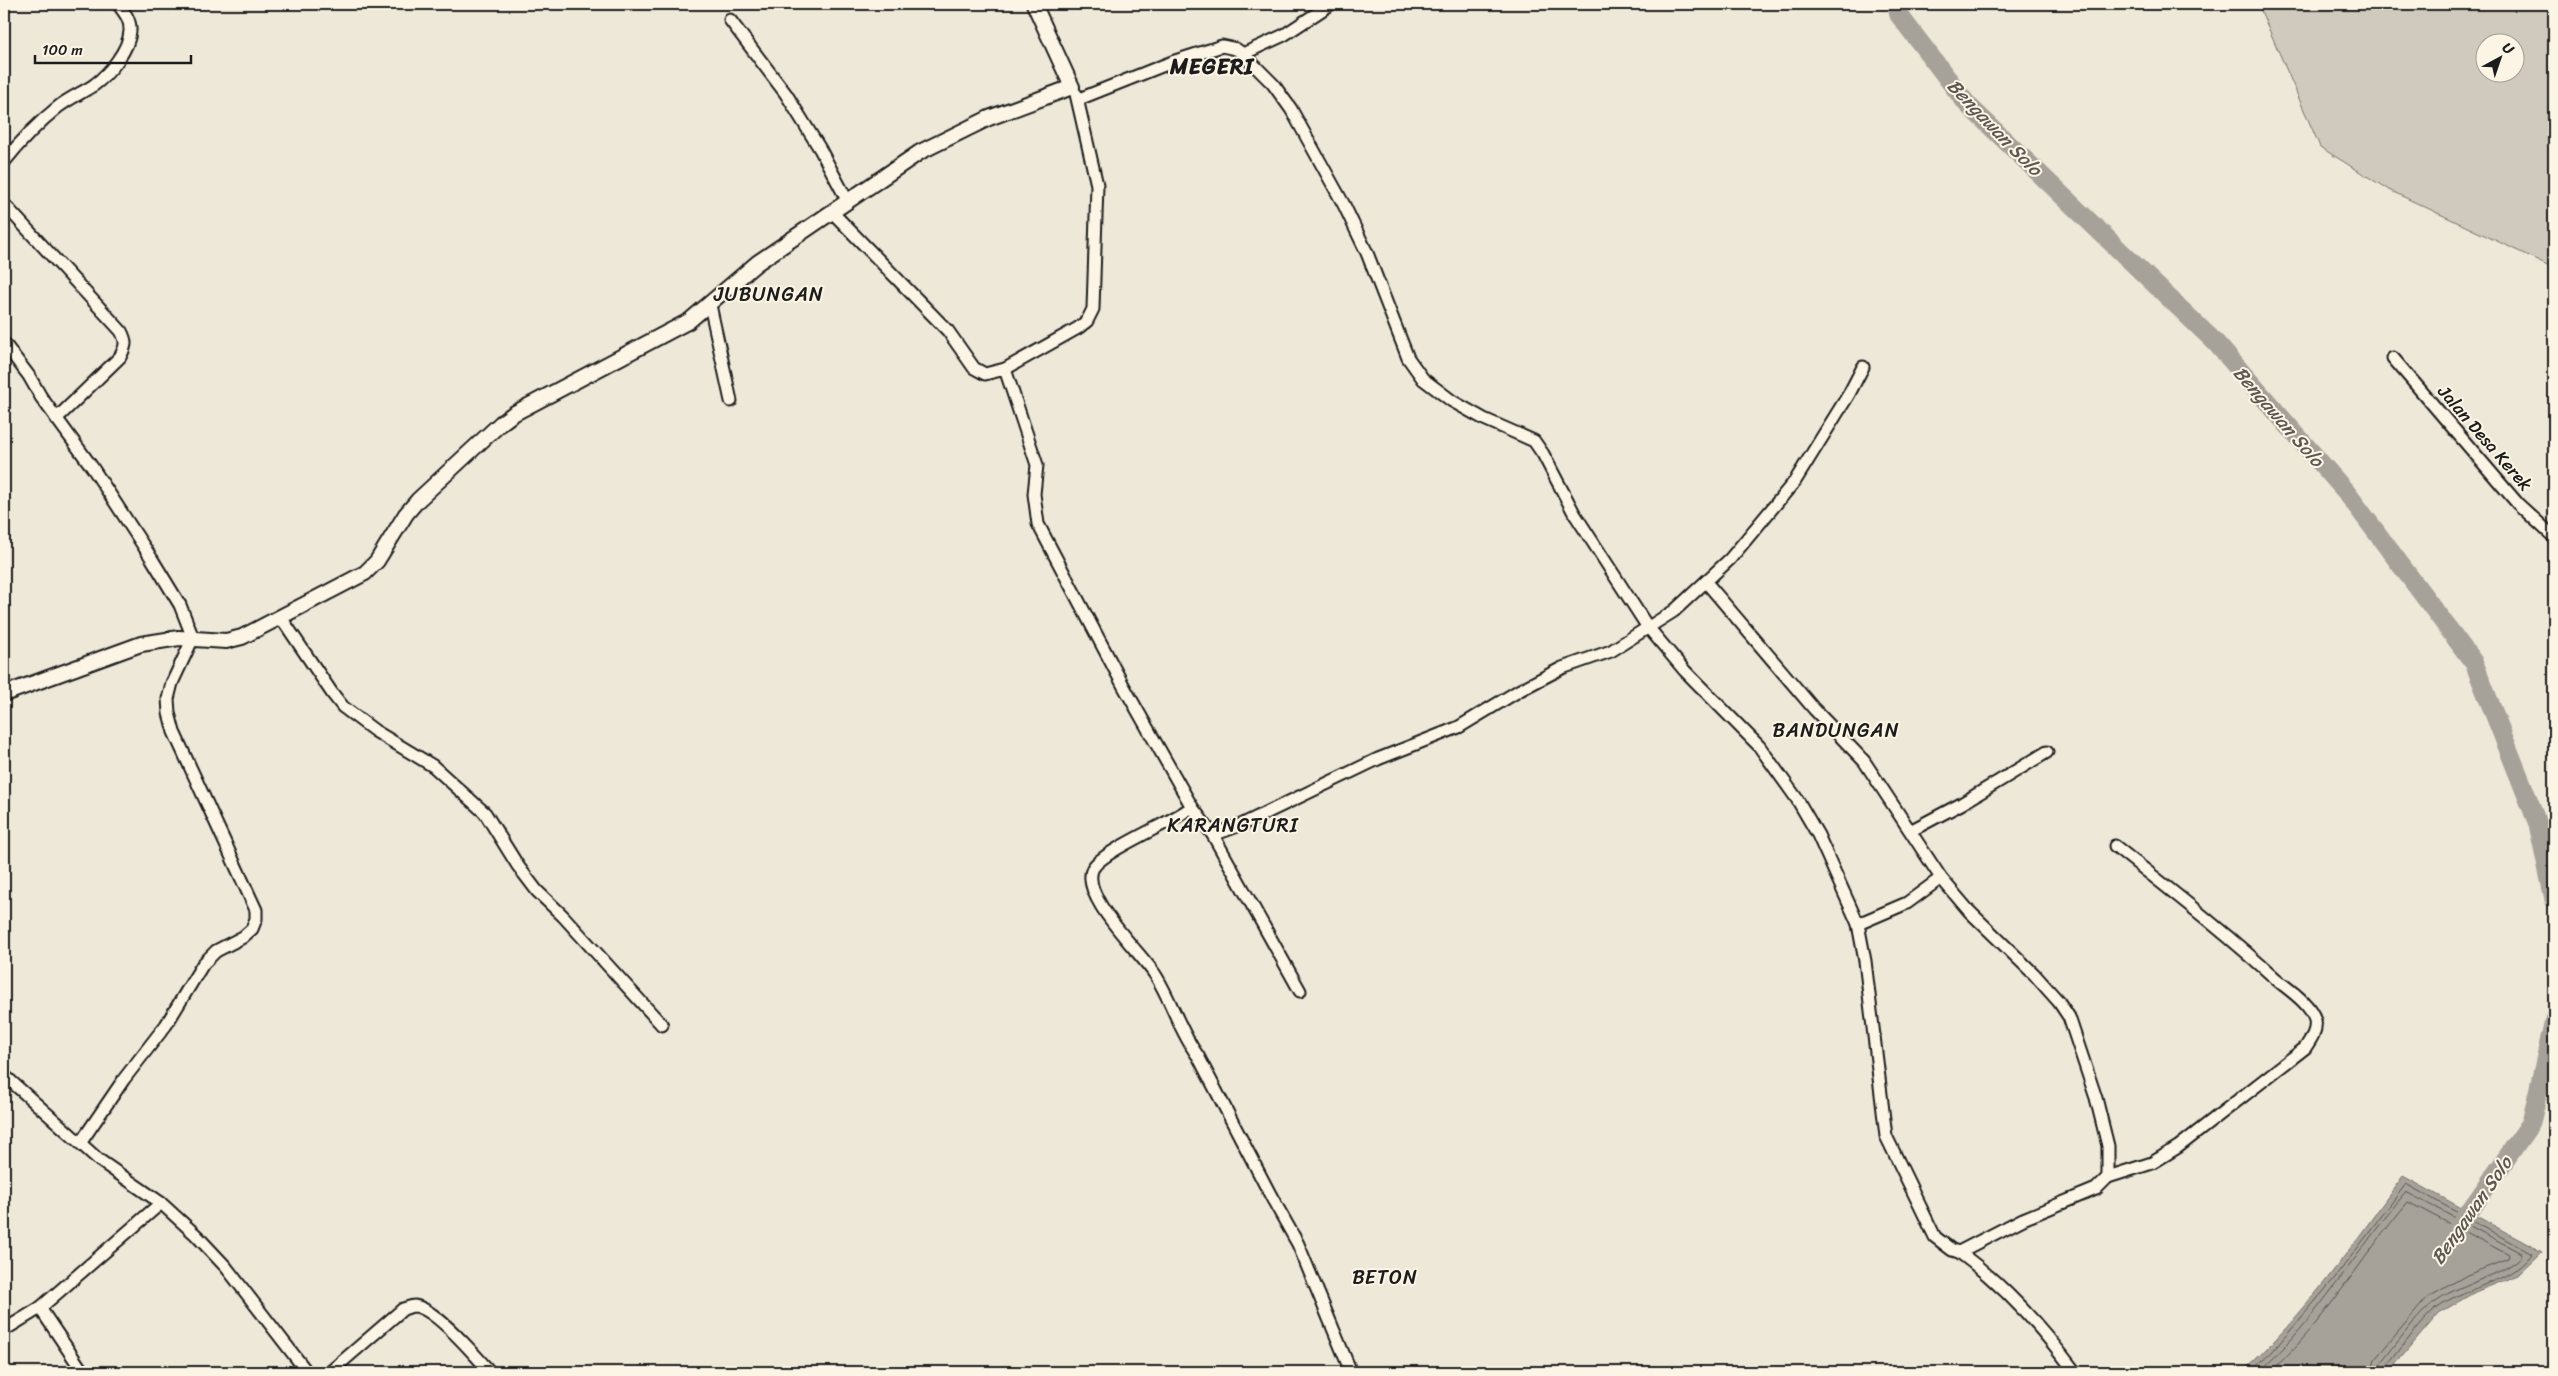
<svg xmlns="http://www.w3.org/2000/svg" width="2558" height="1376" viewBox="0 0 2558 1376" font-family="Sriracha,sans-serif">
<style>
.green{fill:#cfcabd;stroke:#76736c;fill-rule:evenodd}
.water{fill:#a7a299;stroke:#6f6c67}
.lines{fill:none;stroke-linecap:round;stroke-linejoin:round}
.shore{stroke:#54524e;stroke-width:1}
.river{stroke:#a7a299;stroke-width:19}
.minor-casing{stroke:#1c1c1c;stroke-width:15}
.tertiary-casing{stroke:#1c1c1c;stroke-width:18}
.minor{stroke:#fcf5e5;stroke-width:11}
.tertiary{stroke:#fcf5e5;stroke-width:14}
.labels{text-anchor:middle;stroke-width:4;stroke-linejoin:round;paint-order:stroke}
.street-label{font-size:18px;fill:#1c1c1c;stroke:#fcf5e5}
.water-label{font-size:19px;font-style:italic;fill:#5b5854;stroke:#fcf5e5}
.quarter-label{font-size:20px;letter-spacing:1px;fill:#1c1c1c;stroke:#fcf5e5}
.district-label{font-size:22px;font-weight:bold;letter-spacing:1px;fill:#1c1c1c;stroke:#fcf5e5}
</style>
<rect width="100%" height="100%" fill="#eee8d9"/>
<filter id="ink" filterUnits="userSpaceOnUse"><feTurbulence type="fractalNoise" baseFrequency=".02" numOctaves="2"/><feDisplacementMap in="SourceGraphic" scale="10" xChannelSelector="R" yChannelSelector="G"/><feConvolveMatrix kernelMatrix="1 2 1 2 8 2 1 2 1" color-interpolation-filters="sRGB"/></filter>
<g filter="url(#ink)">
<path class="green" d="M2258 4H2554V268L2389 190 2320 147ZM2486 42H2516V72H2486Z"/>
<path class="water" d="M2403 1176 2542 1252 2518 1275 2475 1292 2439 1313 2389 1372H2242C2305 1316 2353 1244 2403 1176Z"/>
<g class="lines">
<g class="shore">
<path d="M2250 1372 2272 1352 2334 1279 2406 1184 2532 1254C2510 1284 2465 1286 2436 1308 2420 1321 2400 1351 2386 1367L2385 1372"/>
<path d="M2259 1372C2317 1320 2356 1251 2406 1192L2521 1253V1257C2500 1278 2457 1283 2432 1304 2415 1317 2395 1346 2381 1363L2379 1372"/>
<path d="M2270 1372C2325 1323 2361 1257 2408 1202L2509 1255 2508 1259 2467 1275 2427 1298 2375 1359 2371 1372"/>
</g>
<g class="river">
<path d="M1896 4 1899 15 1967 104 2216 343 2347 493 2474 663 2538 824 2554 899"/>
<path d="M2455 1232 2531 1123 2554 1020"/>
</g>
<g class="minor-casing">
<g id="minor">
<path d="M730 20 786 94 820 149 847 200"/>
<path d="M1243 54 1284 35 1331 4"/>
<path d="M1079 99 1172 62 1222 46 1236 49 1243 54 1273 84 1291 109 1344 205 1367 253 1408 358 1423 379 1452 401 1484 419 1534 441 1543 454 1574 513 1647 626 1685 671 1759 746 1797 799 1818 835 1858 924 1865 961 1886 1136 1935 1237 1952 1250 1959 1252C2005 1286 2041 1326 2075 1372"/>
<path d="M4 162C20 142 38 123 58 107 69 98 82 93 94 85 109 74 129 50 130 31 131 20 124 12 118 4"/>
<path d="M4 204 121 331C127 342 126 346 120 357L56 419"/>
<path d="M832 212 948 331 974 368 985 374 1005 369 1078 328 1087 321 1093 309 1097 185 1076 94"/>
<path d="M710 305 731 401"/>
<path d="M4 343 29 376 41 397 92 467 152 559 180 605 193 638 172 683 168 699 169 713 174 732 256 910V919L252 929 243 937 216 951 203 964 166 1025 124 1079 81 1142"/>
<path d="M2393 358 2518 504 2554 537"/>
<path d="M1005 369 1037 465 1034 494 1038 524 1123 685 1192 807 1213 835 1243 824 1378 759 1459 727 1520 690 1562 668 1611 651 1674 611 1730 559 1795 481 1849 394 1863 367"/>
<path d="M1706 582 1814 709 1864 761 1941 878 1907 903 1858 924"/>
<path d="M280 616 332 693 343 707 375 731 433 766 485 813 518 866 537 891 563 916 662 1025"/>
<path d="M1192 807C1171 823 1104 850 1093 868 1078 896 1143 954 1156 976 1172 1002 1180 1032 1198 1056L1271 1196 1298 1244 1351 1372"/>
<path d="M1912 830 1961 804 2047 752"/>
<path d="M1213 835 1300 991"/>
<path d="M1941 878 1969 911 2034 974 2059 1002 2069 1017 2096 1098 2108 1146V1177L2096 1189 2023 1219 1959 1252"/>
<path d="M4 1075 99 1160 161 1203 196 1235 226 1267 307 1372"/>
<path d="M2108 1177 2152 1163 2178 1147 2305 1048C2311 1039 2317 1031 2315 1020 2310 1003 2289 990 2276 979 2225 932 2169 889 2115 846"/>
<path d="M40 1308 83 1372"/>
<path d="M4 1330 40 1308 161 1203"/>
<path d="M330 1372 403 1309C407 1308 411 1306 414 1306 434 1307 477 1357 490 1372"/>
</g>
</g>
<g class="tertiary-casing">
<path id="tertiary" d="M4 694 141 644 179 638 226 641 242 637 365 573 377 561 406 514 418 500 501 423 513 414 689 321 757 263 920 152 989 118 1072 87 1034 4"/>
</g>
<use href="#minor" class="minor"/>
<use href="#tertiary" class="tertiary"/>
</g>
</g>
<g class="labels">
<g class="street-label">
<text transform="translate(2485 438) rotate(49)" y="6">Jalan Desa Kerek</text>
</g>
<g class="water-label">
<text transform="translate(1995 127) rotate(46)" y="7">Bengawan Solo</text>
<text transform="translate(2279 416) rotate(49)" y="7">Bengawan Solo</text>
<text transform="translate(2471 1210) rotate(-55)" y="7">Bengawan Solo</text>
</g>
<g class="quarter-label">
<text x="769" y="301">JUBUNGAN</text>
<text x="1836" y="737">BANDUNGAN</text>
<text x="1233" y="832">KARANGTURI</text>
<text x="1385" y="1284">BETON</text>
</g>
<g class="district-label">
<text x="1212" y="74">MEGERI</text>
</g>
</g>
<rect width="2558" height="1376" fill="none" stroke="#fcf5e5" stroke-width="20"/>
<rect x="10" y="10" width="2538" height="1356" fill="none" stroke="#1c1c1c" stroke-width="2" filter="url(#ink)"/>
<g transform="translate(2500 58) rotate(40)"><circle r="24" fill="#fcf5e5" stroke="#a29e95"/>
<path d="M0-4L9 19L0 12L-9 19Z" fill="#1c1c1c"/>
<text y="-8" font-size="14" font-weight="bold" text-anchor="middle" fill="#1c1c1c">U</text>
</g>
<path d="M35 55v8h156v-8" fill="none" stroke="#1c1c1c" stroke-width="2.5"/>
<text x="42" y="55" font-size="15" fill="#1c1c1c" stroke="#fcf5e5" stroke-width="4" paint-order="stroke">100 m</text>
</svg>
